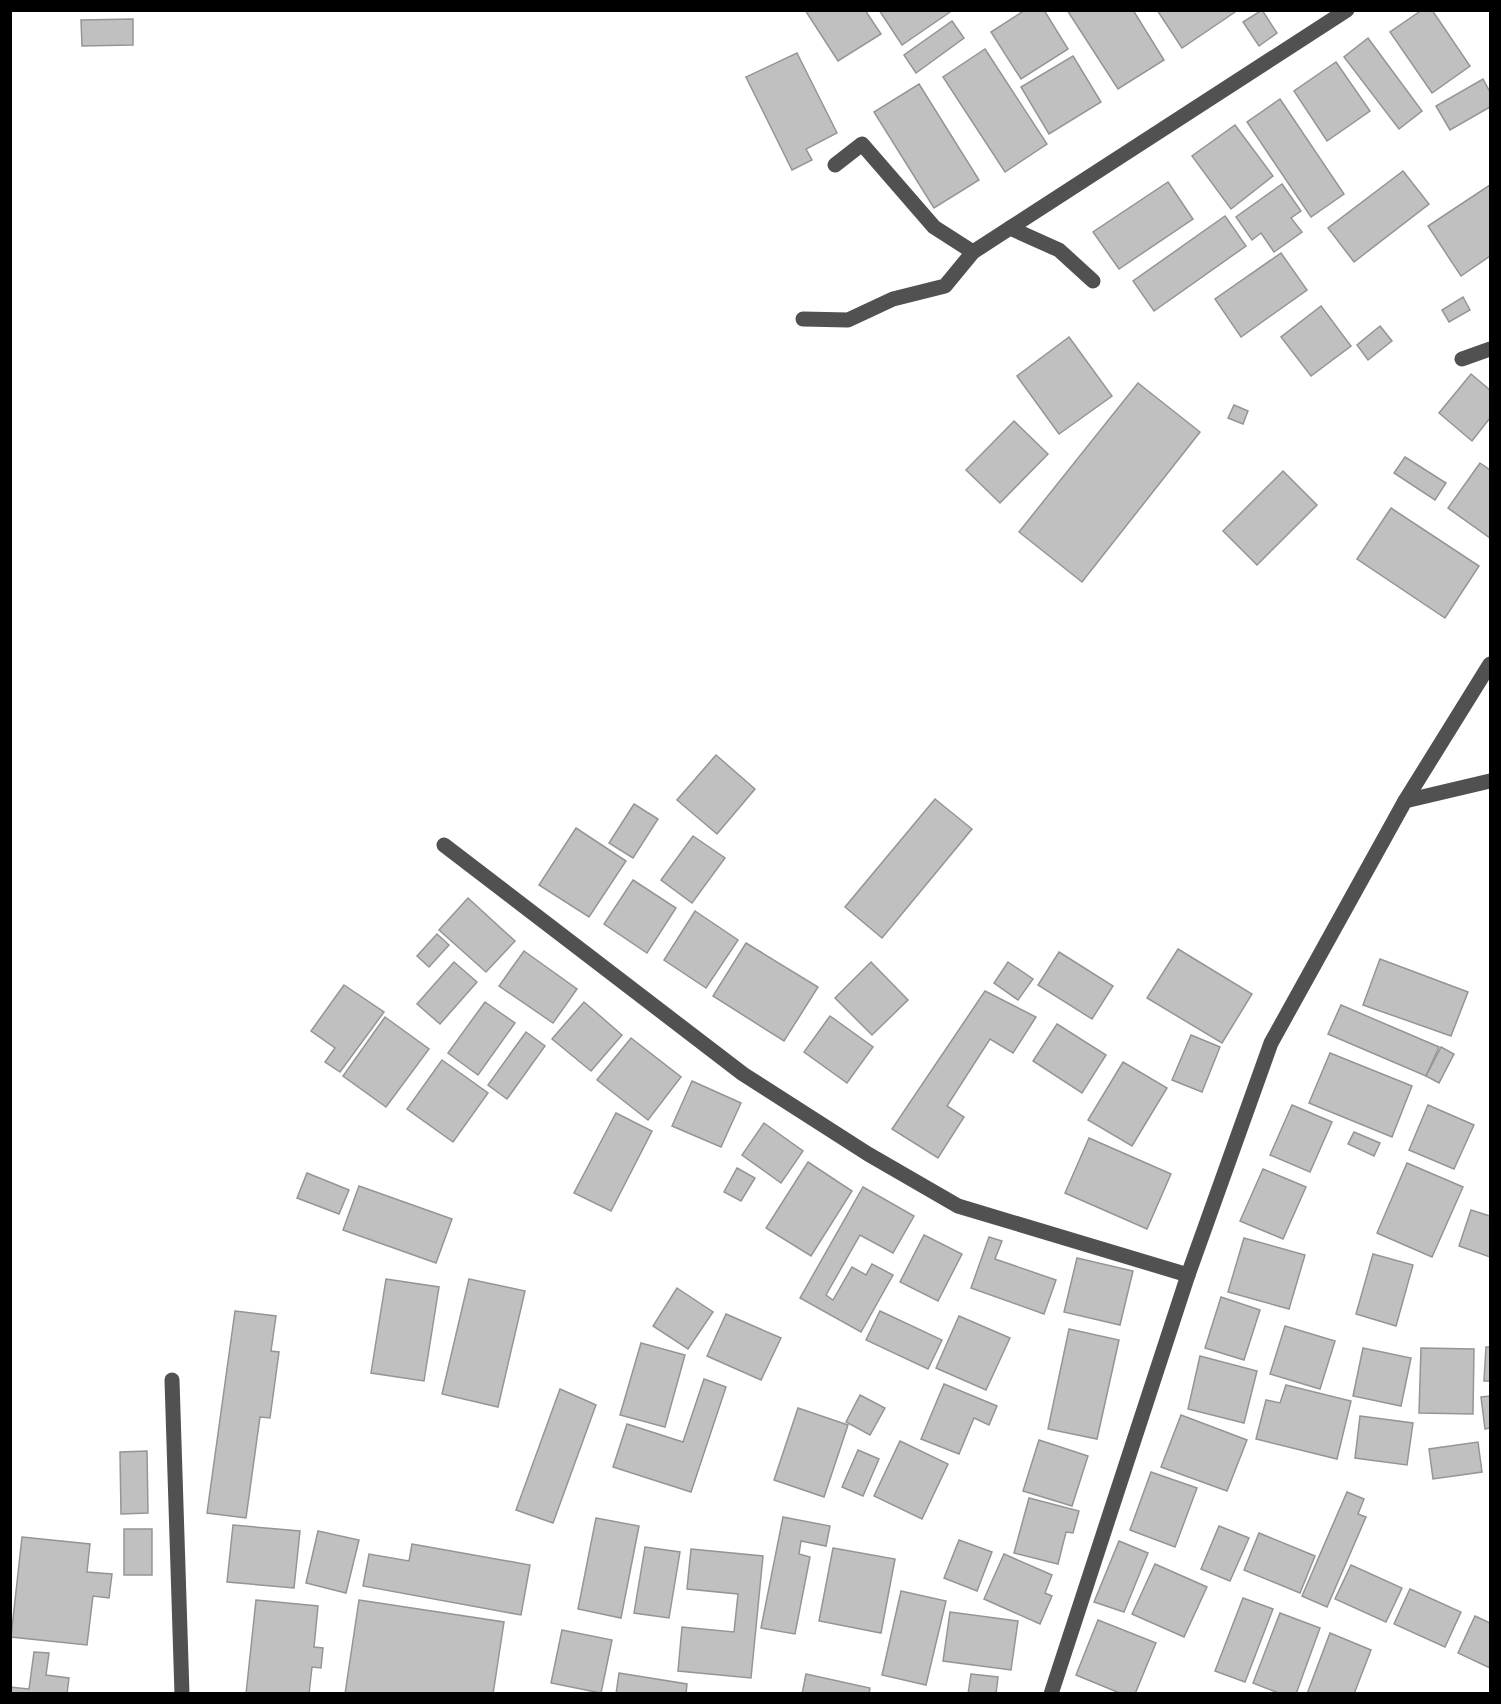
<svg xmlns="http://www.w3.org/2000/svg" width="1501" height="1704" viewBox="0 0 1501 1704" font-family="Rubik,sans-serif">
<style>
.building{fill:#c0c0c0;stroke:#959595;stroke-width:1.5}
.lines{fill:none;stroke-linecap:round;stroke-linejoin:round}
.minor{stroke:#515151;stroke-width:15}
</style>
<rect width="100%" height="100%" fill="#fff"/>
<g class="building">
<path d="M805 10H865L881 34 838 61Z"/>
<path d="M879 10H949L950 12 902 45Z"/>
<path d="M1025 10H1044L1068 49 1021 79 991 32Z"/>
<path d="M1067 10H1133L1164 60 1118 89Z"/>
<path d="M1157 10H1234L1235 12 1182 48Z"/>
<path d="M1262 10 1277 33 1259 46 1243 22Z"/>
<path d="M1422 10H1432L1470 66 1432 93 1390 32Z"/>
<path d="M133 19V45L82 46 81 20Z"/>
<path d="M952 21 964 38 916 73 904 55Z"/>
<path d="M1368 38 1422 111 1399 129 1344 57Z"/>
<path d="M985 49 1047 144 1005 172 943 77Z"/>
<path d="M797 53 837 133 806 149 812 160 792 170 746 77Z"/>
<path d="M1073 56 1101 102 1049 134 1021 87Z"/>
<path d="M1336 62 1370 111 1327 141 1294 91Z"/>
<path d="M1483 79 1490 92V107L1450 130 1436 106Z"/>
<path d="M919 84 979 180 934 208 874 112Z"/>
<path d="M1280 99 1344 194 1311 217 1247 122Z"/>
<path d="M1235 125 1273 176 1231 209 1192 156Z"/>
<path d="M1403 171 1429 204 1354 262 1328 228Z"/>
<path d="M1168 182 1193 219 1119 269 1093 232Z"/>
<path d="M1282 184 1301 211 1291 218 1302 232 1274 252 1261 233 1252 240 1236 217Z"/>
<path d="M1490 185V256L1461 276 1428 226Z"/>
<path d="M1225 216 1246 246 1154 311 1133 281Z"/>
<path d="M1281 253 1307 290 1241 337 1215 299Z"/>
<path d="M1463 297 1470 310 1449 322 1442 310Z"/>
<path d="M1321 306 1351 346 1311 376 1281 337Z"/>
<path d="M1380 326 1392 341 1368 360 1357 345Z"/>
<path d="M1069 337 1112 396 1059 434 1017 376Z"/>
<path d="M1471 374 1490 390V418L1472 441 1439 413Z"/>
<path d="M1138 383 1200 432 1082 582 1019 532Z"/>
<path d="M1234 405 1248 411 1243 424 1228 418Z"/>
<path d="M1014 421 1048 454 1000 503 966 470Z"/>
<path d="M1405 457 1446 483 1435 500 1394 473Z"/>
<path d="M1480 463 1490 470V538L1448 508Z"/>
<path d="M1283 471 1317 505 1257 565 1223 531Z"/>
<path d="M1391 508 1479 566 1445 618 1357 559Z"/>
<path d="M716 755 755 789 717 834 677 800Z"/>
<path d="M935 799 972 829 882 938 845 907Z"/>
<path d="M634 804 658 819 633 858 609 843Z"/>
<path d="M576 828 626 861 589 917 539 885Z"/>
<path d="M693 836 725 858 692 903 661 880Z"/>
<path d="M633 880 676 908 647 953 604 924Z"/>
<path d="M468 898 515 941 486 972 439 930Z"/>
<path d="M695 911 738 940 706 988 664 960Z"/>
<path d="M437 934 449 945 429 967 417 956Z"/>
<path d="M746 943 818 987 784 1041 713 996Z"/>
<path d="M1178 949 1252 994 1222 1043 1147 998Z"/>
<path d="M524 951 577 989 553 1023 499 986Z"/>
<path d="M1059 952 1113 986 1092 1019 1038 985Z"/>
<path d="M1380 959 1468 992 1451 1036 1363 1005Z"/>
<path d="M454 962 477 982 440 1024 417 1004Z"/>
<path d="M871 962 908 1000 872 1035 835 998Z"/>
<path d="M1008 962 1033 979 1018 1000 994 983Z"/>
<path d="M344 985 384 1012 340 1072 325 1062 335 1048 311 1031Z"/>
<path d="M985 991 1036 1017 1013 1053 990 1039 947 1106 964 1117 938 1158 892 1129Z"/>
<path d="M485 1002 515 1023 478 1075 448 1053Z"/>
<path d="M584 1002 622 1035 591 1071 552 1039Z"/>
<path d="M1341 1005 1439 1047 1426 1076 1328 1034Z"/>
<path d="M830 1016 873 1047 847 1083 804 1052Z"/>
<path d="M385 1017 429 1049 386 1107 343 1076Z"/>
<path d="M1057 1024 1106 1055 1082 1093 1033 1061Z"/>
<path d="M526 1032 545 1046 507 1099 488 1085Z"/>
<path d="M1191 1035 1220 1047 1202 1092 1172 1080Z"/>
<path d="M631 1038 681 1077 648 1120 597 1080Z"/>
<path d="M1441 1047 1454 1054 1439 1083 1426 1076Z"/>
<path d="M1330 1053 1412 1086 1392 1137 1309 1103Z"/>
<path d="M442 1060 488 1093 453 1142 407 1109Z"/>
<path d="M1123 1062 1167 1088 1132 1146 1088 1120Z"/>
<path d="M692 1081 741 1103 721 1147 672 1126Z"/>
<path d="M1292 1105 1332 1122 1310 1172 1270 1155Z"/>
<path d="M1428 1105 1474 1125 1454 1169 1409 1150Z"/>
<path d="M616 1113 652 1131 611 1211 574 1193Z"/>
<path d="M764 1123 803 1151 781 1183 742 1155Z"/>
<path d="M1354 1132 1380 1143 1374 1156 1348 1144Z"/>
<path d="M1089 1138 1171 1174 1147 1229 1065 1193Z"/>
<path d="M808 1162 852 1191 811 1256 766 1228Z"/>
<path d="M1407 1163 1463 1187 1432 1257 1377 1233Z"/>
<path d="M737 1168 755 1178 741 1201 724 1192Z"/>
<path d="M1263 1169 1306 1187 1283 1239 1240 1221Z"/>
<path d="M307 1173 349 1190 339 1214 297 1198Z"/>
<path d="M359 1186 452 1219 436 1263 343 1230Z"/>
<path d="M863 1187 914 1216 893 1253 860 1235 826 1295 833 1300 852 1267 866 1275 872 1264 893 1275 861 1332 800 1298Z"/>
<path d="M1471 1210 1490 1216V1257L1459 1246Z"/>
<path d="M924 1235 962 1254 938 1301 900 1282Z"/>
<path d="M989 1237 1002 1241 995 1259 1056 1280 1044 1314 971 1288Z"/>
<path d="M1244 1238 1305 1255 1289 1309 1228 1292Z"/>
<path d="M1373 1254 1413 1265 1396 1326 1356 1314Z"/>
<path d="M1077 1258 1133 1271 1120 1325 1064 1312Z"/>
<path d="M386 1279 439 1287 424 1381 371 1373Z"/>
<path d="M469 1279 525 1291 498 1407 442 1394Z"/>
<path d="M677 1288 713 1312 688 1349 653 1326Z"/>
<path d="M1221 1297 1260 1310 1244 1360 1205 1348Z"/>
<path d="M235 1311 276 1316 271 1351 279 1352 270 1418 260 1417 246 1518 207 1513Z"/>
<path d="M880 1311 942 1340 928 1369 866 1340Z"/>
<path d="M726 1314 781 1338 761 1380 707 1356Z"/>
<path d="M959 1316 1010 1338 986 1390 936 1368Z"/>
<path d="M1285 1326 1335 1341 1320 1389 1270 1374Z"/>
<path d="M1069 1329 1119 1340 1097 1439 1048 1429Z"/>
<path d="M641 1343 685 1355 665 1427 620 1415Z"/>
<path d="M1486 1347H1490V1381H1484Z"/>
<path d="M1363 1348 1411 1358 1401 1406 1353 1396Z"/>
<path d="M1421 1348 1474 1349 1473 1414 1419 1413Z"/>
<path d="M1200 1356 1257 1371 1244 1423 1188 1409Z"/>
<path d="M704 1379 726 1387 691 1492 613 1467 627 1424 683 1442Z"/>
<path d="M944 1384 997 1406 989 1425 974 1418 959 1454 921 1439Z"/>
<path d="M1286 1385 1351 1401 1337 1459 1256 1439 1266 1400 1280 1403Z"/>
<path d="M560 1389 596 1405 553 1523 516 1510Z"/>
<path d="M860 1395 885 1408 870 1435 846 1422Z"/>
<path d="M1490 1396V1428L1485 1429 1481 1397Z"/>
<path d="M798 1408 848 1425 824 1497 774 1480Z"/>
<path d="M1181 1415 1247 1440 1227 1491 1161 1467Z"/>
<path d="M1360 1416 1413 1423 1407 1465 1355 1458Z"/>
<path d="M1039 1440 1088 1456 1072 1506 1023 1491Z"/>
<path d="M900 1441 948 1464 922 1519 874 1496Z"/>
<path d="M1478 1442 1482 1472 1433 1479 1429 1449Z"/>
<path d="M858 1450 879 1459 863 1496 842 1487Z"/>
<path d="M147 1451 148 1513 121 1514 120 1452Z"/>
<path d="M1151 1472 1197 1488 1175 1547 1130 1530Z"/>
<path d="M1347 1492 1364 1499 1358 1514 1366 1517 1327 1607 1302 1596Z"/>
<path d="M1029 1498 1079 1511 1073 1533 1066 1532 1058 1564 1014 1553Z"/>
<path d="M783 1517 830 1526 826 1546 801 1541 799 1554 810 1557 795 1634 761 1628Z"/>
<path d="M596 1518 639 1526 621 1618 578 1609Z"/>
<path d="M233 1525 300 1531 294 1588 227 1582Z"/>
<path d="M1219 1526 1249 1538 1230 1581 1201 1569Z"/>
<rect x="124" y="1529" width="28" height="46"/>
<path d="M318 1531 359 1540 346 1593 306 1583Z"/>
<path d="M1259 1533 1315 1556 1300 1593 1244 1570Z"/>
<path d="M22 1537 90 1544 87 1572 112 1574 109 1598 93 1596 87 1645 11 1637Z"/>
<path d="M959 1540 992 1552 977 1591 944 1578Z"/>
<path d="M1119 1541 1148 1553 1124 1612 1094 1602Z"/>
<path d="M412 1544 530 1565 521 1615 363 1586 369 1554 409 1561Z"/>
<path d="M645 1547 680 1552 669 1618 634 1613Z"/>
<path d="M833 1548 895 1559 881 1633 819 1621Z"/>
<path d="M691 1549 763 1556 751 1678 678 1671 682 1627 734 1632 738 1594 687 1589Z"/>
<path d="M1004 1554 1052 1575 1045 1593 1052 1596 1040 1624 984 1599Z"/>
<path d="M1155 1564 1207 1587 1184 1637 1132 1614Z"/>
<path d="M1351 1565 1402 1588 1386 1622 1335 1599Z"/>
<path d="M1410 1589 1461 1612 1445 1647 1394 1624Z"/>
<path d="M901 1591 946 1601 926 1685 882 1675Z"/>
<path d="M1243 1598 1273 1609 1245 1682 1215 1671Z"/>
<path d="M256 1600 318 1606 314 1647 323 1648 321 1668 312 1667 309 1694H246Z"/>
<path d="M359 1600 504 1622 493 1694H345Z"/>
<path d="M950 1612 1018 1621 1011 1670 943 1661Z"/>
<path d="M1280 1613 1320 1628 1296 1694H1281L1253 1683Z"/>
<path d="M1475 1616 1490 1623V1668L1458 1653Z"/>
<path d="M1098 1620 1156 1643 1135 1694H1122L1076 1675Z"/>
<path d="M562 1630 612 1640 601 1693 551 1683Z"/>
<path d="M1330 1633 1371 1650 1354 1694H1307Z"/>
<path d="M34 1652 49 1653 46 1675 69 1678 67 1694H10V1687L29 1689Z"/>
<path d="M619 1673 687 1684 686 1694H616Z"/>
<path d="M806 1674 870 1688 869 1694H802Z"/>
<path d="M971 1674 998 1677 996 1694H968Z"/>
</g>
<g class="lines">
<g class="minor">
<path d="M835 165 862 144 934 227 973 252 1010 228 1059 250 1093 281"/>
<path d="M1010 228 1347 10"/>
<path d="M803 319 848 320 893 299 945 286 973 252"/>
<path d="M1462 359 1490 349"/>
<path d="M1405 801 1490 781"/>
<path d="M444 845 743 1074 868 1154 958 1206 1188 1275"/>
<path d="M172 1380 182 1694"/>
<path d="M1051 1694 1188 1275 1271 1043 1405 801 1490 664"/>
</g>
</g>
<rect width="1501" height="1704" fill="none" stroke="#000000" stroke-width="24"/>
</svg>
